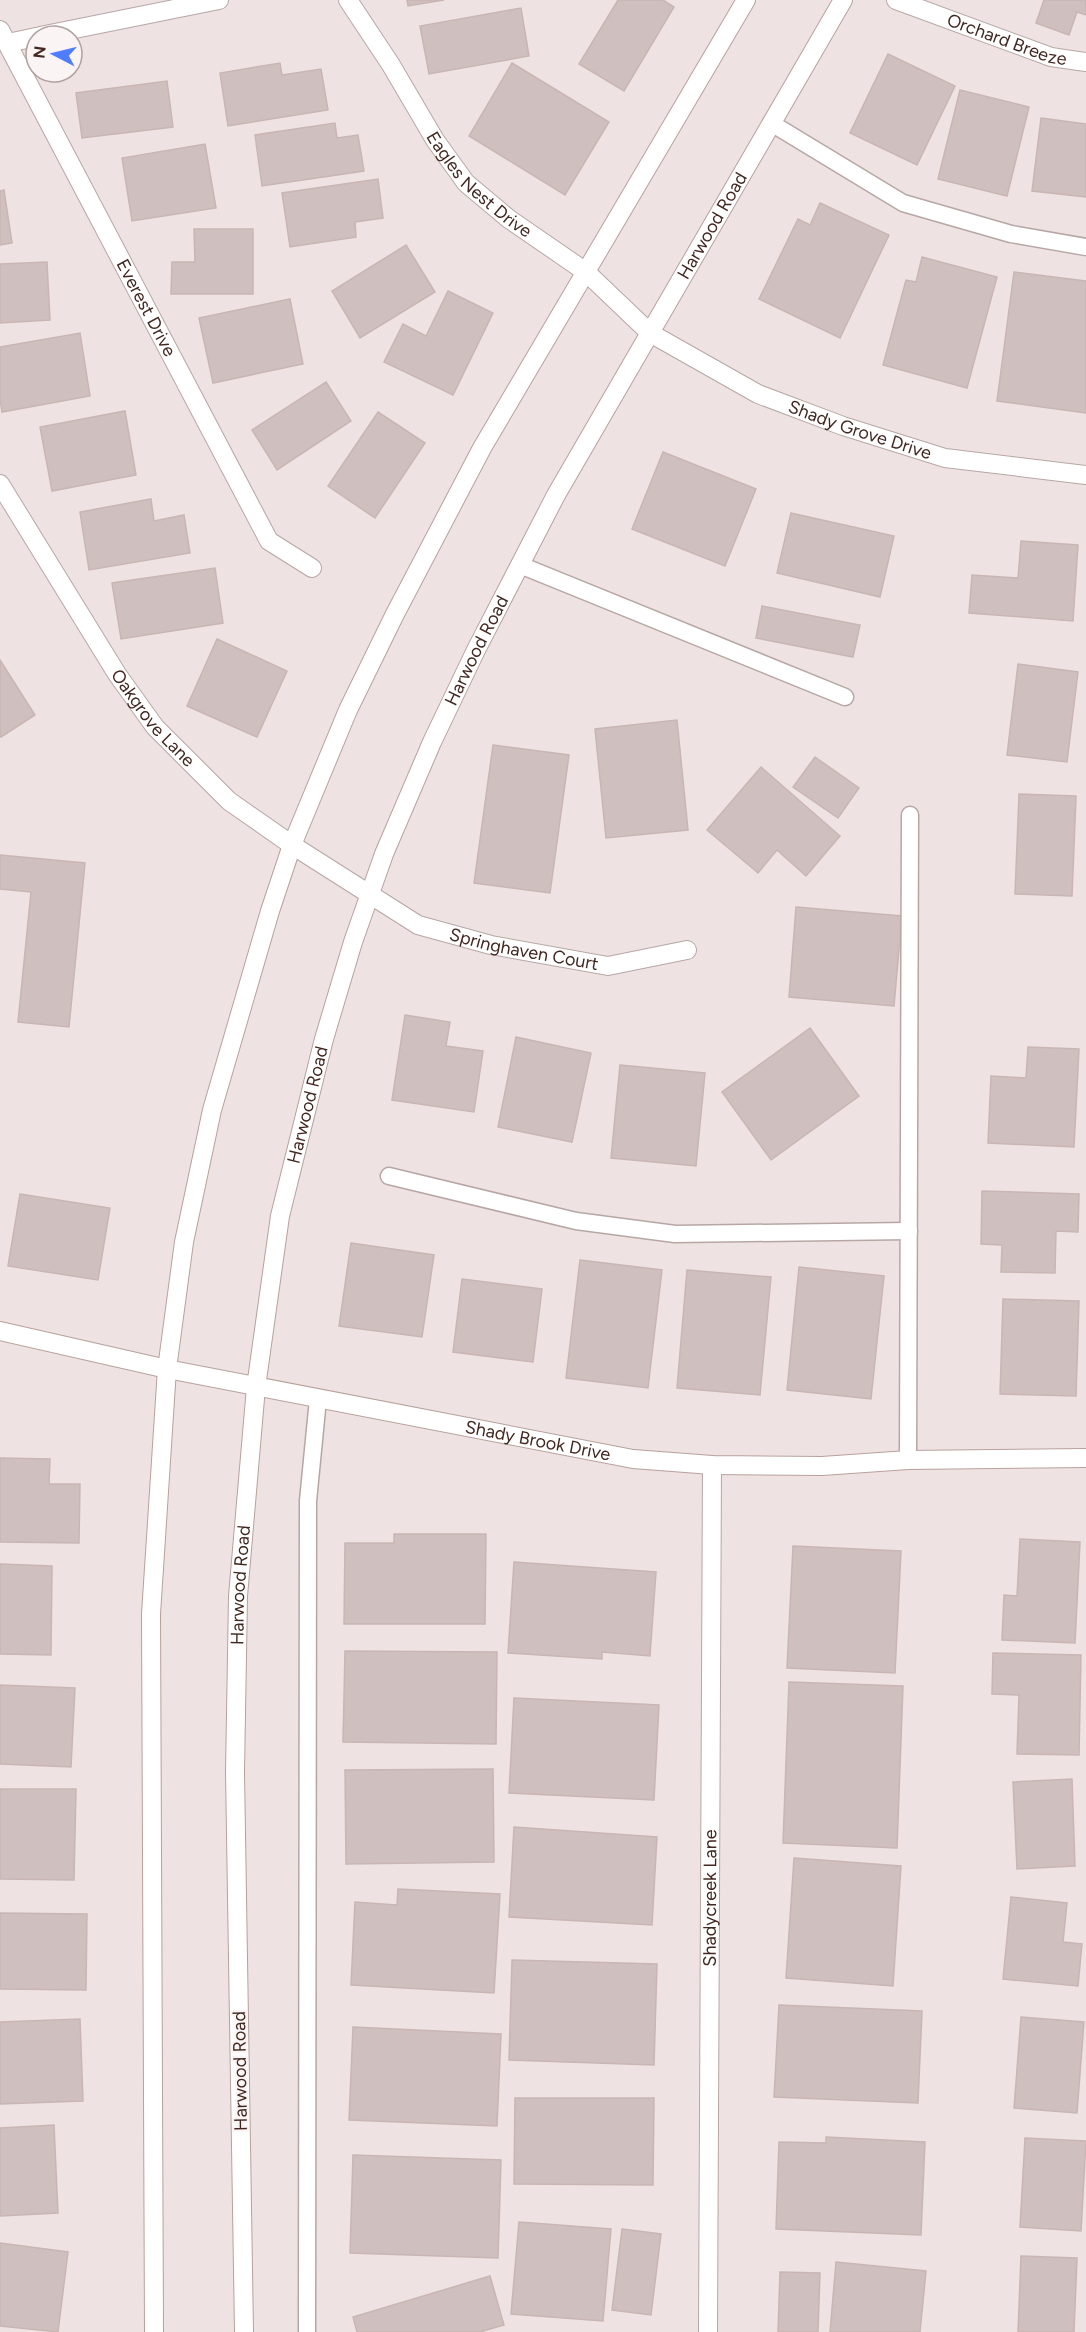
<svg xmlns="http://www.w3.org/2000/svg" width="1086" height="2332" viewBox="0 0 1086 2332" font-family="Figtree,sans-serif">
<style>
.building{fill:#cfbfbe;stroke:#c9b6b4;stroke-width:1.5}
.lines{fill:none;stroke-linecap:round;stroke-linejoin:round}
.lane-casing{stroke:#b7a7a4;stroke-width:19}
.street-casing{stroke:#b7a7a4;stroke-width:20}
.secondary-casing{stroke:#b8a19c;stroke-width:20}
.lane{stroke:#fff;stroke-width:16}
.street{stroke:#fff;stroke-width:18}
.secondary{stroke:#fff;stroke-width:18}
.labels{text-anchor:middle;stroke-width:4.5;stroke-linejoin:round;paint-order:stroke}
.street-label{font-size:18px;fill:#422820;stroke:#faf4f4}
</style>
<rect width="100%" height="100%" fill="#eee3e2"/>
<g class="building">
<path d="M407 0H444L408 6Z"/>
<path d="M618 0H663L674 7 624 91 579 64Z"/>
<path d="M1044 0H1086V15L1077 12 1069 35 1036 23Z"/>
<path d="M521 8 529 56 429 74 420 26Z"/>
<path d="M888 54 955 86 917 165 850 133Z"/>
<path d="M280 63 282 75 321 69 328 110 228 126 220 73Z"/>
<path d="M512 63 609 122 565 195 469 136Z"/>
<path d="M167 81 173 127 82 138 76 93Z"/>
<path d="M960 90 1029 107 1007 196 938 179Z"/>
<path d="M1041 118 1086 124V197L1032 191Z"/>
<path d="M335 123 337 138 358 135 364 171 262 186 255 135Z"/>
<path d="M205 144 216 208 132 221 122 158Z"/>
<path d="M378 179 383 218 355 222 356 237 290 247 282 193Z"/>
<path d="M4 190 12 243 0 245V191Z"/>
<path d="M820 203 889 235 840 338 759 299 798 219 810 225Z"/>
<path d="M194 229H253V294H171L172 262H195Z"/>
<path d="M406 245 435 292 360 338 332 291Z"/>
<path d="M922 257 997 277 967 388 883 365 906 280 916 282Z"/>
<path d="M47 262 50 320 0 323V264Z"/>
<path d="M1014 272 1086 281V413L997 401Z"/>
<path d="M448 291 493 313 453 395 384 362 403 324 426 336Z"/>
<path d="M290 299 303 364 213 383 199 318Z"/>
<path d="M80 333 90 396 2 412 0 399V347Z"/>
<path d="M326 382 351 421 277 470 252 430Z"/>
<path d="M125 411 136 475 52 491 40 427Z"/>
<path d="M378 412 425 443 375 518 328 486Z"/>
<path d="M663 452 756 489 725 566 632 529Z"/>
<path d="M151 499 154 521 184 515 190 553 89 570 80 512Z"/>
<path d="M791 513 894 536 880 597 777 573Z"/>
<path d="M1021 541 1078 545 1073 621 969 613 972 575 1018 578Z"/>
<path d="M215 568 223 623 121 639 112 583Z"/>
<path d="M762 606 860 625 853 657 756 638Z"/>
<path d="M217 639 287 671 257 737 187 706Z"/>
<path d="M0 660 35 715 1 737 0 736Z"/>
<path d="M1018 664 1078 672 1067 762 1007 755Z"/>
<path d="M677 720 688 830 606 838 595 729Z"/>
<path d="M493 745 569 755 550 893 474 883Z"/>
<path d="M815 757 859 788 838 818 793 787Z"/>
<path d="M761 767 840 836 806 876 777 850 758 873 707 830Z"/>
<path d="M1019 794 1076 796 1072 896 1015 894Z"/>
<path d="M0 855 85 863 69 1027 18 1022 31 892 0 889Z"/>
<path d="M796 907 902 916 894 1006 789 997Z"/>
<path d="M405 1015 450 1022 446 1046 483 1051 474 1112 392 1100Z"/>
<path d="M810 1028 859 1096 771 1160 722 1092Z"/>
<path d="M516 1037 591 1053 572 1142 498 1127Z"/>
<path d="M1028 1047 1079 1049 1074 1147 988 1143 991 1076 1026 1078Z"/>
<path d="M620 1065 705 1073 696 1166 611 1158Z"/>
<path d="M982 1191 1079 1194 1078 1232 1056 1231 1055 1273 1001 1272 1002 1245 981 1244Z"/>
<path d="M20 1194 110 1208 98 1280 8 1266Z"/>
<path d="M351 1243 434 1255 422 1337 339 1326Z"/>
<path d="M580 1260 662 1270 648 1388 566 1378Z"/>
<path d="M799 1267 884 1276 871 1399 787 1390Z"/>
<path d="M687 1270 771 1277 760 1395 677 1388Z"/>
<path d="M462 1279 542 1289 533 1362 453 1352Z"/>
<path d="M1003 1299 1079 1301 1076 1396 1000 1394Z"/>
<path d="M0 1458 50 1459 49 1484H80L79 1543 0 1542Z"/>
<path d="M394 1534H486L485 1624H344L345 1543H394Z"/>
<path d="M1020 1539 1080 1542 1075 1643 1002 1640 1004 1595 1017 1596Z"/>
<path d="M793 1546 901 1551 895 1673 787 1668Z"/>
<path d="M514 1562 656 1572 650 1656 602 1652V1659L508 1653Z"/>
<path d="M0 1564 52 1566 51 1655 0 1654Z"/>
<path d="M345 1651 497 1652 496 1744 343 1742Z"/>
<path d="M993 1653 1081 1655 1079 1755 1017 1754 1019 1695 992 1694Z"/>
<path d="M789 1682 903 1686 897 1848 783 1843Z"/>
<path d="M0 1685 75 1688 71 1767 0 1764Z"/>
<path d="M514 1698 659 1705 654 1800 509 1793Z"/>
<path d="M493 1769 494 1862 346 1864 345 1770Z"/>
<path d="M1072 1779 1075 1866 1017 1869 1013 1782Z"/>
<path d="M0 1789H76L74 1880 0 1879Z"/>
<path d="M514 1827 657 1837 652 1925 509 1917Z"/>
<path d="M794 1858 901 1866 893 1986 786 1978Z"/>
<path d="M398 1889 500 1894 494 1993 351 1985 355 1902 397 1905Z"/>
<path d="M1011 1897 1067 1903 1063 1942 1082 1944 1078 1986 1003 1979Z"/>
<path d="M0 1913 87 1914 86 1990 0 1989Z"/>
<path d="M512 1960 657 1964 654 2065 509 2060Z"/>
<path d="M779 2005 922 2011 918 2103 774 2097Z"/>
<path d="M1021 2017 1084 2022 1077 2113 1014 2108Z"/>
<path d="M80 2019 83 2101 0 2104V2022Z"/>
<path d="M353 2027 501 2034 497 2126 349 2120Z"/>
<path d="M515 2098H654L653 2185 514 2184Z"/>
<path d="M54 2125 58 2213 0 2216V2128Z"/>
<path d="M826 2137 925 2142 921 2235 776 2229 779 2142 826 2143Z"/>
<path d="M1025 2138 1086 2141 1081 2231 1020 2227Z"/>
<path d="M353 2155 501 2160 498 2258 350 2253Z"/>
<path d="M519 2222 611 2229 603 2321 511 2314Z"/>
<path d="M622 2229 661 2234 651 2315 612 2310Z"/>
<path d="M0 2243 68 2252 58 2332 0 2326Z"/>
<path d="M1021 2256 1077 2258 1074 2332H1018Z"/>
<path d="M836 2262 926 2271 920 2332H830Z"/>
<path d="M780 2272 820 2273 818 2332H778Z"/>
<path d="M490 2276 504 2325 480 2332H357L353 2317Z"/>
</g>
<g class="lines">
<g class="lane-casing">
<g id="lane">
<path d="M771 123 903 203 1011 234 1086 247"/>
<path d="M520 565 845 697"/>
<path d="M389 1176 576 1221 675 1234 909 1231"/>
<path d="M908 1460 910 815"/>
<path d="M307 2332 308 1501 318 1399"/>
</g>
</g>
<g class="street-casing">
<g id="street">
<path id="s1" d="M348 0 391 65 435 140 466 183 509 219 586 272 650 333 758 394 843 426 945 458 1086 475"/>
<path id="s2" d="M896 0 1051 57 1086 62"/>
<path id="s3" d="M0 30 269 541 312 568"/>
<path d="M40 36 219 0"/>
<path d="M8 43 36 37"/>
<path id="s4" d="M0 484 117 674 155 727 229 801 292 845 418 925 491 945 608 966 687 950"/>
<path id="s5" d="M708 2332 712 1465"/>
</g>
</g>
<g class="secondary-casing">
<g id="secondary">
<path id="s6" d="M0 1331 167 1369 633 1459 712 1465 822 1466 908 1460 1086 1458"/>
<path d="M154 2332 151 1614 167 1369 184 1242 212 1110 270 911 292 845 348 710 395 614 482 448 746 0"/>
<path id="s7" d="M244 2332 235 1772 238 1596 256 1387 280 1216 324 1039 353 942 384 854 432 742 476 650 556 495 843 0"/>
</g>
</g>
<use href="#lane" class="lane"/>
<use href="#street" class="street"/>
<use href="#secondary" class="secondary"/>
</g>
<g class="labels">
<g class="street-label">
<text dy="6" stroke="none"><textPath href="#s2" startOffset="118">Orchard Breeze</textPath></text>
<text dy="6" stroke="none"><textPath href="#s1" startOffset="228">Eagles Nest Drive</textPath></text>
<text dy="6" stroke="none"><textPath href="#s7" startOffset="2205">Harwood Road</textPath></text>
<text dy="6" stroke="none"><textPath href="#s3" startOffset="314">Everest Drive</textPath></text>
<text dy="6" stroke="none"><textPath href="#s1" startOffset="688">Shady Grove Drive</textPath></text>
<text dy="6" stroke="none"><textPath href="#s7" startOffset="1719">Harwood Road</textPath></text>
<text dy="6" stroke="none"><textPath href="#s4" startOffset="280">Oakgrove Lane</textPath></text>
<text dy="6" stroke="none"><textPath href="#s4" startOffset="728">Springhaven Court</textPath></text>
<text dy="6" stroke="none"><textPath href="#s7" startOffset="1233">Harwood Road</textPath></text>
<text dy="6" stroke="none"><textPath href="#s6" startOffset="549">Shady Brook Drive</textPath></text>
<text dy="6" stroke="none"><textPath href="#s7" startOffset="747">Harwood Road</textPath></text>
<text dy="6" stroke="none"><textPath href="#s5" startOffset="434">Shadycreek Lane</textPath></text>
<text transform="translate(240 2071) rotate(-91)" y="6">Harwood Road</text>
</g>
</g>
<g transform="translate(54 54) rotate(277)"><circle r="28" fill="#faf4f4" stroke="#b0a29f" stroke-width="1.5"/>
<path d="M0-4.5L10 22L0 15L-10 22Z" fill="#507cff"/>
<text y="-9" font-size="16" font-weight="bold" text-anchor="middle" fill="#422820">N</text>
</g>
</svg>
